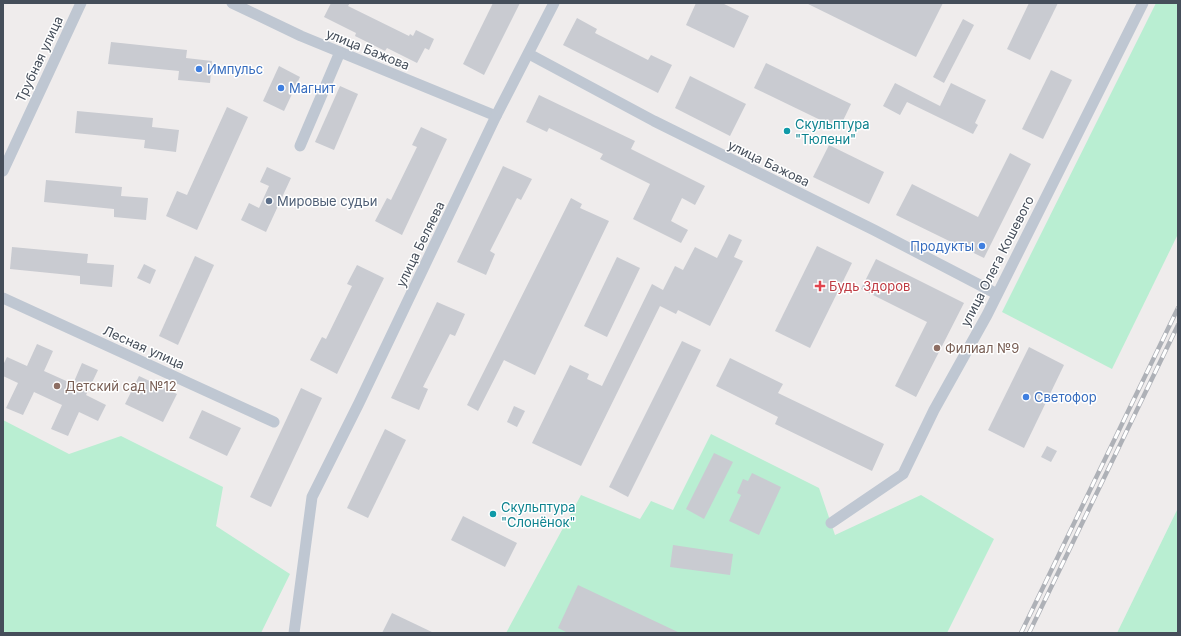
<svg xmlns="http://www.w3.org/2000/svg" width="1181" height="636" viewBox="0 0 1181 636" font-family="Inter,sans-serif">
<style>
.green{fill:#b9eed2}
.building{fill:#c9cbd1}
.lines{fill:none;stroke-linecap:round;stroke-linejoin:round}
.minor{stroke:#bfc7d2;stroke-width:11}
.rail-casing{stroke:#aeb1b7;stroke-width:4.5}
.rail{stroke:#fff;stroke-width:3;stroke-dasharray:9;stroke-linecap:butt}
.shop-dot{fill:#3f7fe0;stroke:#fff;stroke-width:1.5}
.culture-dot{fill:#0f9aa8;stroke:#fff;stroke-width:1.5}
.service-dot{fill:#5c6f8a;stroke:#fff;stroke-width:1.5}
.health-dot{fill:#e0444e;stroke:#fff;stroke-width:1.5}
.education-dot{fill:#8d6e63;stroke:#fff;stroke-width:1.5}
.labels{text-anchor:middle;stroke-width:3;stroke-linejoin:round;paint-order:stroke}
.street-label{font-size:13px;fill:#454e5a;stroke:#fff}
.shop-label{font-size:13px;fill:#366cbe;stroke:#fff;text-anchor:start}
.culture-label{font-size:13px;fill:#0d838f;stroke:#fff;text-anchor:start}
.service-label{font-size:13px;fill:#4e5e75;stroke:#fff;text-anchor:start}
.health-label{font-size:13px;fill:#be3a42;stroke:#fff;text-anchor:start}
.education-label{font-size:13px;fill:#785e54;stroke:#fff;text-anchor:start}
</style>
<rect width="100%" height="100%" fill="#efecec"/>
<g class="green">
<path d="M1156 3H1178V234L1112 369 1002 312Z"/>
<path d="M3 420 69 454 121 436 223 487 216 526 290 574 261 633H3Z"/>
<path d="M711 434 819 488 835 535 921 495 994 539 947 633H506L581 495 640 519 651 501 673 510Z"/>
<path d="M1178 508V633H1117Z"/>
</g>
<g class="building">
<path d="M331 3H350L348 6 409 36 410 34 413 36 416 30 434 39 429 50 425 48 417 63 387 48 385 51 355 36 356 33 324 17Z"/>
<path d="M493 3H520L484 75 463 64Z"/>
<path d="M696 3H722L749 16 734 48 686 25Z"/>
<path d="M806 3H943L916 57Z"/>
<path d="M1029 3H1058L1030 60 1007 49Z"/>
<path d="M577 18 597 29 595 33 648 60 651 55 672 65 658 93 563 45Z"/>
<path d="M963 19 974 25 944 83 933 77Z"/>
<path d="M111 42 187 50 186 58 212 61 210 83 178 80 179 71 108 64Z"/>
<path d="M766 63 851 104 839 129 754 88Z"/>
<path d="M279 66 300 77 284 111 263 101Z"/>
<path d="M1051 70 1072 80 1043 139 1022 129Z"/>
<path d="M690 76 746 104 730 136 675 108Z"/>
<path d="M895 83 940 106 951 83 986 100 975 123 978 125 973 134 907 102 900 115 883 106Z"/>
<path d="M340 86 358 94 334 150 315 142Z"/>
<path d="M539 95 635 141 631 149 705 186 695 205 682 198 671 221 688 230 681 243 633 219 650 184 600 159 603 154 549 128 547 132 526 122Z"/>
<path d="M227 107 248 117 197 230 166 216 177 191 187 195Z"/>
<path d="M77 111 153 118 152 127 179 130 176 152 144 148 145 140 75 133Z"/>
<path d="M421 127 447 139 402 235 375 221 387 198 391 200 417 147 412 145Z"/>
<path d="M829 145 884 172 869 204 813 177Z"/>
<path d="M1010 153 1031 164 984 258 896 215 912 184 978 217Z"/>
<path d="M503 166 532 179 521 200 517 198 490 251 495 254 486 275 457 262Z"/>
<path d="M267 167 291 178 266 232 241 220 249 203 259 208 269 186 260 182Z"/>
<path d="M46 180 122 187 121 196 148 198 146 220 114 217V209L44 202Z"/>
<path d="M571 198 582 204 580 208 609 221 535 375 504 360 478 411 467 405Z"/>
<path d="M729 234 742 240 734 257 743 261 710 326 678 310 676 314 660 306 581 466 532 443 570 365 589 374 587 379 602 386 652 284 663 290 675 266 683 270 695 247 717 258Z"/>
<path d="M817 246 852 263 810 348 775 331Z"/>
<path d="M12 247 88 254 87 263 114 265 112 287 80 284V276L10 269Z"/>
<path d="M195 256 214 265 178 345 159 336Z"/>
<path d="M617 257 640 268 607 337 584 326Z"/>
<path d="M876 259 964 303 916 397 895 386 927 322 861 289Z"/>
<path d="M144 264 156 270 150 284 137 278Z"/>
<path d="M357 265 384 278 337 374 310 360 322 337 326 339 352 286 347 284Z"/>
<path d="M437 302 465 314 455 336 450 334 423 387 428 389 419 410 391 398Z"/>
<path d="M682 341 701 350 628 497 609 487Z"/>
<path d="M37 344 53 351 44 371 73 384 82 363 98 370 86 395 106 405 98 421 79 412 68 436 51 429 62 405 34 392 23 415 6 408 18 383 3 376V365L7 357 27 366Z"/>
<path d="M1029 347 1064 365 1024 448 988 430Z"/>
<path d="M730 358 783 384 778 393 884 444 872 471 775 424 778 417 716 386Z"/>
<path d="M139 376 177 394 163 422 125 404Z"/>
<path d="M301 388 322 398 271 507 250 497Z"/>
<path d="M514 406 525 411 517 427 507 422Z"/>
<path d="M202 410 241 428 227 456 189 438Z"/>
<path d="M385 429 406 440 368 518 347 508Z"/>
<path d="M1047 446 1057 451 1051 462 1041 457Z"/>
<path d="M714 453 733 462 704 519 686 509Z"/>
<path d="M752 473 781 487 759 535 729 521 741 495 737 493 743 479 748 481Z"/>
<path d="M463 516 517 543 505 567 451 540Z"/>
<path d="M673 545 733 554 730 575 670 567Z"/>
<path d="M578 585 680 633H568L558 628Z"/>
<path d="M392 613 434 633H382Z"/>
</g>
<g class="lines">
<g class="minor">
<path d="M232 3 301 36 496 116"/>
<path d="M529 54 654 121 874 230 997 294"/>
<path d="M300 146 340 52"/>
<path d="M3 171 81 3"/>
<path d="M3 298 274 422"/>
<path d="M831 523 903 474 934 410 987 315 1143 3"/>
<path d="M294 633 312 497 359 403 496 116 554 3"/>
</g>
<g class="rail-casing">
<g id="rail">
<path d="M1021 633 1178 308"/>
<path d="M1029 633 1178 325"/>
</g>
</g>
<use href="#rail" class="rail"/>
</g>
<g class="shop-dot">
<circle cx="199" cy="69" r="4"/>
<circle cx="281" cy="88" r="4"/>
<circle cx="982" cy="246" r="4"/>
<circle cx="1026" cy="397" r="4"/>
</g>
<g class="culture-dot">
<circle cx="787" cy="131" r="4"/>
<circle cx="493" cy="514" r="4"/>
</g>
<circle class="service-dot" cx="269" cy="201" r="4"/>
<path class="health-dot" d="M818 280h4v4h4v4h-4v4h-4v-4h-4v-4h4z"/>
<g class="education-dot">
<circle cx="937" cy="348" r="4"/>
<circle cx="57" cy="386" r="4"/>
</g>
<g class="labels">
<g class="street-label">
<text transform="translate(368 49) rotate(22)" y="5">улица Бажова</text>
<text transform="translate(39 59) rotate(-65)" y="5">Трубная улица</text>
<text transform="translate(769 163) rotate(26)" y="5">улица Бажова</text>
<text transform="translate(420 244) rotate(-64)" y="5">улица Беляева</text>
<text transform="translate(997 261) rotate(-63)" y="5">улица Олега Кошевого</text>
<text transform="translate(144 347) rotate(24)" y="5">Лесная улица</text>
</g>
<g class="shop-label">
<text x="207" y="74">Импульс</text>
<text x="289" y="93">Магнит</text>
<text x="974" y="251" text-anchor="end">Продукты</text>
<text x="1034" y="402">Светофор</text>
</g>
<g class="culture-label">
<text x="795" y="129">Скульптура<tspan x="795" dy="15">"Тюлени"</tspan></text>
<text x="501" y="512">Скульптура<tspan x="501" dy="15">"Слонёнок"</tspan></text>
</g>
<g class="service-label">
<text x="277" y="206">Мировые судьи</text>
</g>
<g class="health-label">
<text x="829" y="291">Будь Здоров</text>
</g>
<g class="education-label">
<text x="945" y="353">Филиал №9</text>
<text x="65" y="391">Детский сад №12</text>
</g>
</g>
<rect width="1181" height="636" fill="none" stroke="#454e5a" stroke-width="8"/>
</svg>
